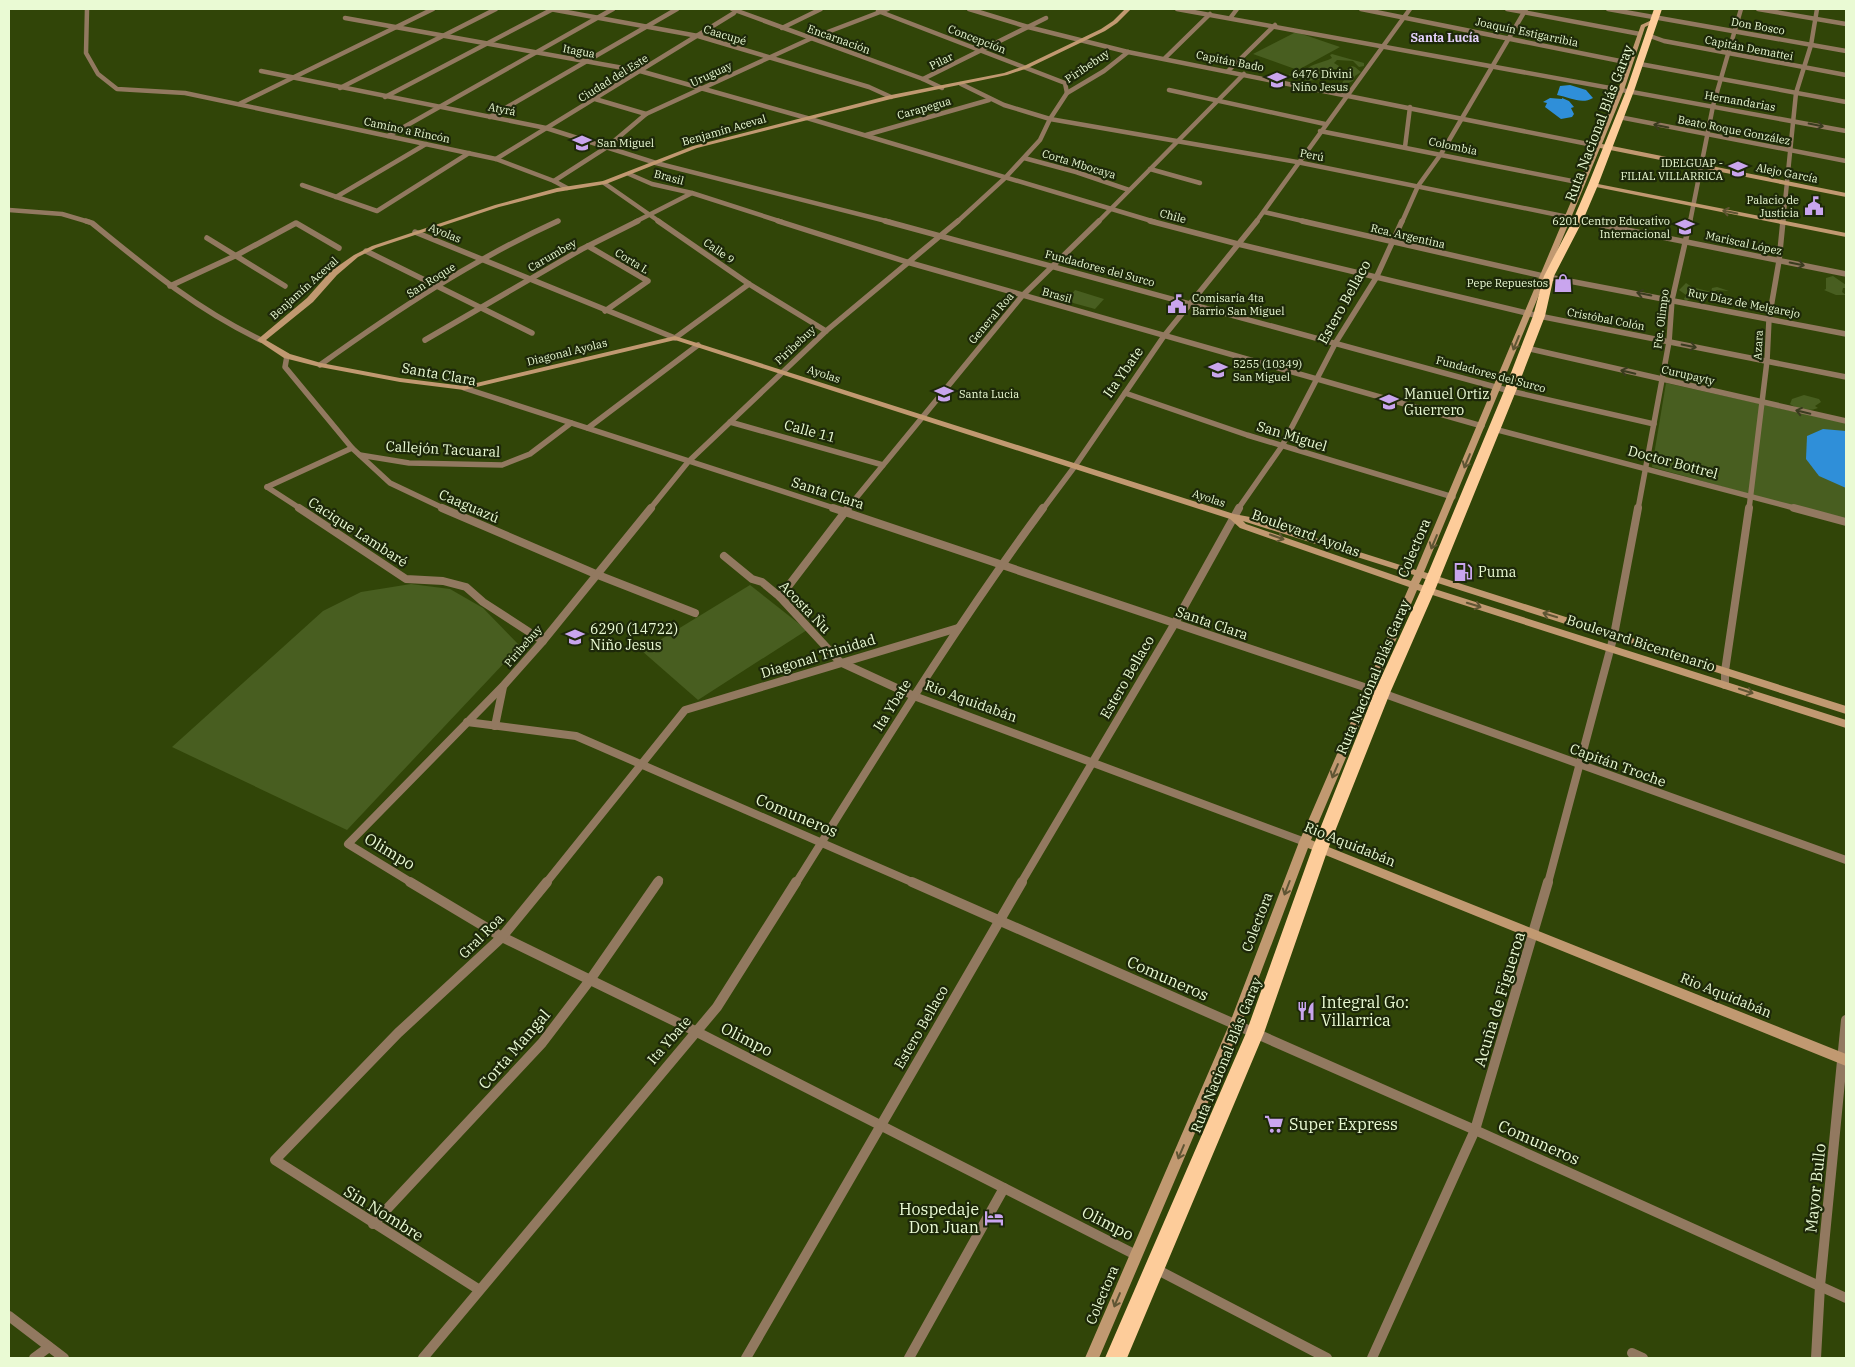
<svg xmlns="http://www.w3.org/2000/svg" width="1855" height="1367" viewBox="0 0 1855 1367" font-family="'IBM Plex Serif',serif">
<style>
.green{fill:#485e20}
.water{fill:#2f8fd9}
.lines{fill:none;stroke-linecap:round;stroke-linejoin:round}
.street-far3{stroke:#927960;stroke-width:4.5}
.street-far2{stroke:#927960;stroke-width:5.5}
.street-far1{stroke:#927960;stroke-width:8}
.street{stroke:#927960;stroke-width:10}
.secondary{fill:#c19971;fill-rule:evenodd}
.highway{fill:#fdcc9a;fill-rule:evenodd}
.oneway{stroke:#3a3c1f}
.oneway2{stroke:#5f5533}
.labels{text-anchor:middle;stroke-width:4.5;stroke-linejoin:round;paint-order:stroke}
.far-street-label{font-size:11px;fill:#eafad4;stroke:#1d2809}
.far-poi-label{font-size:11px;fill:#eafad4;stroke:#1d2809;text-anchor:start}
.far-neighbourhood-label{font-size:12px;font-weight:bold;fill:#e5d2fb;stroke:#1d2809}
.street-label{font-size:14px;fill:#eafad4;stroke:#1d2809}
.poi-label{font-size:14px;fill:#eafad4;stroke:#1d2809;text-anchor:start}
.near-street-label{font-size:16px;fill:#eafad4;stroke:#1d2809}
.near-poi-label{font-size:16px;fill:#eafad4;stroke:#1d2809;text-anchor:start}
</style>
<rect width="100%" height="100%" fill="#314508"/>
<g class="green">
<path d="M1296 32 1340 47 1298 70 1305 71C1311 63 1323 63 1332 58L1330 55 1332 54 1364 63V66L1359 67 1353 61 1337 60 1334 63 1339 66 1337 69 1324 70 1325 72 1333 71 1343 75 1347 74 1346 70 1352 66 1355 67 1361 72 1355 76 1353 81 1348 83 1350 93 1321 88 1328 84 1340 86 1344 80 1343 77 1307 81 1303 79 1306 75 1294 78 1289 75 1295 69 1253 54Z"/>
<path d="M1833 276 1846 285V288H1843L1842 292 1846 295H1836L1824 290 1826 289V278Z"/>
<path d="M1686 283 1692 287 1711 292 1712 288 1717 287 1729 291 1717 290 1706 296H1691L1690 299 1686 301 1684 299 1686 295 1679 290Z"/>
<path d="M1075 290 1104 299 1095 309 1066 301Z"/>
<path d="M1666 383 1846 423V521L1652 467Z"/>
<path d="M1804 395 1819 399 1821 402 1815 406 1818 408C1809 412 1797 409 1790 404L1792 399Z"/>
<path d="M411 584 450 589 483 608 520 646 347 830 172 747 323 611 361 592Z"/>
<path d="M750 585 807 630 698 700 642 651Z"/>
</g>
<g class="water">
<path d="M1570 85 1586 90 1593 98C1581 105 1570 97 1557 95L1560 86Z"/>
<path d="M1550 98 1562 99V98L1569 101 1574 107 1571 108 1574 114 1572 117 1561 119 1545 107 1547 103 1543 102Z"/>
<path d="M1823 429 1846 431V488L1819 476 1806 459 1807 436Z"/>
</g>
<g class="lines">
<g class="street-far3">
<path d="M87 9 86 53 98 74 117 89 185 93 496 159 554 181 567 188"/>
<path d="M550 9 698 36 869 87 891 97"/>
<path d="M732 9 923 79 942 88"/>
<path d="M969 9 1028 27 1128 52 1598 146"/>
<path d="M1177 9 1846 131"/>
<path d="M1361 9 1630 63"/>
<path d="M1507 9 1640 34"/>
<path d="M1608 9 1846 51"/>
<path d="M1758 9 1846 24"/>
<path d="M878 11 1065 83 1067 93"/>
<path d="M1231 17 1237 9"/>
<path d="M345 18 640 71 807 118 1155 222"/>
<path d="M782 28 821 9"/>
<path d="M1650 36 1664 41 1846 75"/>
<path d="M1165 58 1210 14"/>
<path d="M1640 64 1846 102"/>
<path d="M261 71 546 128 656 163 890 222"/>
<path d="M1228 71 1275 25"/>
<path d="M923 79 1046 18"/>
<path d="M961 84 1004 105 1050 119 1297 162 1568 217"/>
<path d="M340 88 496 9"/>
<path d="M1169 90 1325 124"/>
<path d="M385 97 553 9"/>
<path d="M595 99 646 114"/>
<path d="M239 104 433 9"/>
<path d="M490 117 677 9"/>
<path d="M1619 117 1846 161"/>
<path d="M1320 131 1582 183"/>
<path d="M866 135 989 100"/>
<path d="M388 136 613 9"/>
<path d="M1405 147 1410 107"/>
<path d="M1024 158 1076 172 1129 190"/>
<path d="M496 159 734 13 737 9"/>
<path d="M1150 169 1200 183"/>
<path d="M629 174 652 184 692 193 782 222"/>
<path d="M554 181 607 147 646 114 812 38 888 9"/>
<path d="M604 183 660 222"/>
<path d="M302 185 377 211 469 153"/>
<path d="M336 197 426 144"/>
<path d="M9 210 62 214 89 222"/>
<path d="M1264 212 1307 222"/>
<path d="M1578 220 1588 222"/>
<path d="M556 222 558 221"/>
<path d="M635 222 692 193"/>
<path d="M957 222 1005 178 1040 140 1050 119 1067 93 1104 71 1128 52"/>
<path d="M1098 222 1244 74"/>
<path d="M1256 222 1410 9"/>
<path d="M1402 222 1418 186 1441 154 1526 9"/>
<path d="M1690 222 1713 106 1741 9"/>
<path d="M1783 222 1796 93 1811 45 1817 9"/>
</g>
<g class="street-far2">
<path d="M86 221 92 223C147 268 196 309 261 340"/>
<path d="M658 221 749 284 826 331"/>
<path d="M778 221 907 262 1482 426"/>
<path d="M885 221 1510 391 1654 424"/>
<path d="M1150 221 1238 244 1539 316 1846 377"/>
<path d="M1302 221 1543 276 1846 334"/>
<path d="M1582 221 1846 274"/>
<path d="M415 232 675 338 749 284"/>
<path d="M207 238 285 286"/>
<path d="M588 246 648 281 605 311"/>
<path d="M366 251 532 333"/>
<path d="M170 286 237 255 296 223 339 248"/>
<path d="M425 340 582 249 638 221"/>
<path d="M1526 348 1846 421"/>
<path d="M287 356 285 367 352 448 390 483 445 509"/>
<path d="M320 365C395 311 474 259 558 221"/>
<path d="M464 388 837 509"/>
<path d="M1125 393 1247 435 1453 497"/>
<path d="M730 422 883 465"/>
<path d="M588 428 698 345"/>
<path d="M1494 429 1798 509"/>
<path d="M360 455 409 463 502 465 530 454 571 423"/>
<path d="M267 487 301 509"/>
<path d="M267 487 352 448"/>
<path d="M650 509 688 462 826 331 958 221"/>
<path d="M847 509 1022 296 1099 221"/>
<path d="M1043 509 1075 466 1164 336 1257 221"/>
<path d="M1238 509 1282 446 1336 342 1376 278 1402 221"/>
<path d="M1638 509 1669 342 1672 300 1690 221"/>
<path d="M1749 509 1767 361 1769 319 1779 261 1783 221"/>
</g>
<g class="street-far1">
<path d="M299 508 406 579 443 581 466 587 483 602 543 641"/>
<path d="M442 508 598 575 695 613"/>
<path d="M833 508 1382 693 1846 860"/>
<path d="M1794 508 1846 522"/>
<path d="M724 556 752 579 762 582 780 597 840 662 914 696 1305 842"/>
<path d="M780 597 848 508"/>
<path d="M1725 685V671L1749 508"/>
<path d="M467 722 576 736 914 883"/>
<path d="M495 726 503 687"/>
<path d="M412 883 348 844 504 685 543 641 651 508"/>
<path d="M546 883 685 710 958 628"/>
<path d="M657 883 659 880"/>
<path d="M796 883C876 756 954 628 1043 508"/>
<path d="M1021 883 1175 623 1239 508"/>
<path d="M1548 883 1614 635 1638 508"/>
</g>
<g class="street">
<path d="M410 882 502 937 695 1031 1136 1255"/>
<path d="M912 882 1475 1130 1846 1298"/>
<path d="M373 1224 542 1043 590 980 658 882"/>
<path d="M1154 1268 1327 1358"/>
<path d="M478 1289 275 1160 398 1033 502 937 547 882"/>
<path d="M9 1316 64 1358"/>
<path d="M1632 1353 1643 1358"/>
<path d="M34 1358 49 1347"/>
<path d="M423 1358 717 1007 796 882"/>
<path d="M746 1358 1022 882"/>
<path d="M909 1358 1004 1188"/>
<path d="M1372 1358 1475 1130 1548 882"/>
<path d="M1816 1358 1820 1286 1846 1020"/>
</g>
<g class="secondary">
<path d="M1125 9H1131L1117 23 1105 31 1028 68 1007 75 891 99 697 148 606 184 557 192 499 207 376 248 358 257 337 275 313 302 266 340 290 354 321 363 400 378 464 386 675 336 1234 514 1250 517 1416 570 1618 90 1641 25 1654 19 1657 21 1645 27 1624 90 1602 144 1846 193V197L1600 148 1424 572 1846 706V714L1422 578 1419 584 1846 720V728L1417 590 1311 840 1846 1054V1066L1308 848 1241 1025 1099 1358H1085L1229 1025 1299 842 1409 587 1240 528 1230 519 675 340 464 390 400 382 320 367 284 358 257 340 307 298 331 271 354 255 372 246 495 205 557 188 603 181 693 146 891 95 1004 73 1024 66 1101 29 1113 21ZM1243 521 1246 522 1414 575 1411 581 1246 524Z"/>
<path d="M1593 183 1846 233V237L1591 186V184Z"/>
</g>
<path class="highway" d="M1654 9H1662L1634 91 1598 185 1583 220 1554 276 1545 316 1516 391 1435 590 1390 693 1328 849 1264 1033 1127 1358H1105L1246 1033 1312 849 1374 693 1421 590 1504 391 1533 316 1544 276 1573 220 1588 185 1626 91Z"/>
</g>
<defs><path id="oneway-shaft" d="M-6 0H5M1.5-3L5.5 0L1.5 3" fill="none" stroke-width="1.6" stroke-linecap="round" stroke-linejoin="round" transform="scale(1.25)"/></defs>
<g class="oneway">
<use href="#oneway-shaft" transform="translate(1816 125) rotate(11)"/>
<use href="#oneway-shaft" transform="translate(1661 126) rotate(-169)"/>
<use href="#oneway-shaft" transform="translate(1797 264) rotate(12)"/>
<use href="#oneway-shaft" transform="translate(1644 294) rotate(-169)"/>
<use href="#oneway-shaft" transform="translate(1689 346) rotate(11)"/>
<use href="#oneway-shaft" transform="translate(1628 372) rotate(-167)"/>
<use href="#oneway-shaft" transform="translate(1803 412) rotate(-167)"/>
</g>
<g class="oneway2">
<use href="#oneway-shaft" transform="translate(1730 212) rotate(-169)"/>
<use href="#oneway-shaft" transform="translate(1516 343) rotate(112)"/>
<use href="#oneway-shaft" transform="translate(1467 461) rotate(113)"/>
<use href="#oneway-shaft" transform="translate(1277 537) rotate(19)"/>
<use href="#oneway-shaft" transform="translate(1434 542) rotate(113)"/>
<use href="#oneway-shaft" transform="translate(1474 605) rotate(17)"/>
<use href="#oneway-shaft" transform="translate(1550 615) rotate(-163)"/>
<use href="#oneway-shaft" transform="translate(1746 691) rotate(18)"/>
<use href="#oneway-shaft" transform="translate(1335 771) rotate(113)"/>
<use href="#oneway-shaft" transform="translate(1287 888) rotate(111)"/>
<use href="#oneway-shaft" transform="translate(1181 1152) rotate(113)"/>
<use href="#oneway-shaft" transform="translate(1117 1300) rotate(113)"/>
</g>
<defs>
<g id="school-bare" transform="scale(1.5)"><path d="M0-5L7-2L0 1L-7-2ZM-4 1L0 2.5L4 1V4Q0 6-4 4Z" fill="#c9a5ee" stroke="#1d2809" stroke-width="2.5" paint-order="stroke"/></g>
<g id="civic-bare" transform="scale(1.5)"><path d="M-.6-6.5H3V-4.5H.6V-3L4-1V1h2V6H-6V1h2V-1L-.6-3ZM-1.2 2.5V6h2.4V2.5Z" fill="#c9a5ee" stroke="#1d2809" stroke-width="2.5" paint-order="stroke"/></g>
<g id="shop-bare" transform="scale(1.5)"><path d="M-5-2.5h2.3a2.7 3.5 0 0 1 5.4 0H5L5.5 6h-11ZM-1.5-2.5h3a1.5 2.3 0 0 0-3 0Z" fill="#c9a5ee" stroke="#1d2809" stroke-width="2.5" paint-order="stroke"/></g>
<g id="fuel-bare" transform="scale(1.5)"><path d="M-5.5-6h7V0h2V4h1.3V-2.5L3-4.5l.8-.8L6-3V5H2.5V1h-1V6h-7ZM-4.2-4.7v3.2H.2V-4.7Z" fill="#c9a5ee" stroke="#1d2809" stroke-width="2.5" paint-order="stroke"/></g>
<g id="restaurant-bare" transform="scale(1.5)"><path d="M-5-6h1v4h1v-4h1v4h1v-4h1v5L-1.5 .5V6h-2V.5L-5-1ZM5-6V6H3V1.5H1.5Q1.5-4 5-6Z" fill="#c9a5ee" stroke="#1d2809" stroke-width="2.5" paint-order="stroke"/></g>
<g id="supermarket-bare" transform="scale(1.5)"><path d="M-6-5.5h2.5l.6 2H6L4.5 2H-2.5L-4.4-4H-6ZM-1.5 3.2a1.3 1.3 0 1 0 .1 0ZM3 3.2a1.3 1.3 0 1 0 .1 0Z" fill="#c9a5ee" stroke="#1d2809" stroke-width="2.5" paint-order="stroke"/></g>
<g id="hotel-bare" transform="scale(1.5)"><path d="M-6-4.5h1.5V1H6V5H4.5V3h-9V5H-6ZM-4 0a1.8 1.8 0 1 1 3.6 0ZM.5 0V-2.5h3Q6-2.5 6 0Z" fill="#c9a5ee" stroke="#1d2809" stroke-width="2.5" paint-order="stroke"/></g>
</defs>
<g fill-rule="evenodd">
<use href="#school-bare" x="1277" y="80"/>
<use href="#school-bare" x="582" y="143"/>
<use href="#school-bare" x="1738" y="169"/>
<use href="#civic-bare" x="1814" y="206"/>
<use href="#school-bare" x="1685" y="227"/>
<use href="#shop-bare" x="1563" y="283"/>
<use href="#civic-bare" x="1177" y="304"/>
<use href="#school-bare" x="1218" y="370"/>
<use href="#school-bare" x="944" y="394"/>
<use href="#school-bare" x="1389" y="402"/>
<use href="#fuel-bare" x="1463" y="572"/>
<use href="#school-bare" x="575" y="637"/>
<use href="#restaurant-bare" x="1306" y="1011"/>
<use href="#supermarket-bare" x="1274" y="1124"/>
<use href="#hotel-bare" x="994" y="1218"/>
</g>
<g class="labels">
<g class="far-street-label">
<text transform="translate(1758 26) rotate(10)" y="4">Don Bosco</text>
<text transform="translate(1527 32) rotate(12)" y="4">Joaquín Estigarribia</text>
<text transform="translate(725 35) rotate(17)" y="4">Caacupé</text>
<text transform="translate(839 39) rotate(20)" y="4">Encarnación</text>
<text transform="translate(977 39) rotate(21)" y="4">Concepción</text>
<text transform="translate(1749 48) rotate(11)" y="4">Capitán Demattei</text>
<text transform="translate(579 51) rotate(10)" y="4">Itagua</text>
<text transform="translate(941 61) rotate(-26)" y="4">Pilar</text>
<text transform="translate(1230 61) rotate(11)" y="4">Capitán Bado</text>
<text transform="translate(1087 66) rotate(-34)" y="4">Piribebuy</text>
<text transform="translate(711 74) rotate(-25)" y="4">Uruguay</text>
<text transform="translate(613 78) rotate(-32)" y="4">Ciudad del Este</text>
<text transform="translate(1740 101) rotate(10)" y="4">Hernandarias</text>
<text transform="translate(924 108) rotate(-16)" y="4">Carapegua</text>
<text transform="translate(502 109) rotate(11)" y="4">Atyrá</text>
<text transform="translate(407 130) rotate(12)" y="4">Camino a Rincón</text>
<text transform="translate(724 130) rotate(-16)" y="4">Benjamín Aceval</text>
<text transform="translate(1734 130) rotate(11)" y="4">Beato Roque González</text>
<text transform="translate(1453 146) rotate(12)" y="4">Colombia</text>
<text transform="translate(1312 155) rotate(11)" y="4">Perú</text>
<text transform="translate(1079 164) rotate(17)" y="4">Corta Mbocaya</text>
<text transform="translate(1787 173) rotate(11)" y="4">Alejo García</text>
<text transform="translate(669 177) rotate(15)" y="4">Brasil</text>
<text transform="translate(1173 216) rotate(15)" y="4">Chile</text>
<text transform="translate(445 233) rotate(22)" y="4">Ayolas</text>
<text transform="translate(1408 236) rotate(13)" y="4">Rca. Argentina</text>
<text transform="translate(1744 243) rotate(12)" y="4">Mariscal López</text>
<text transform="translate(719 251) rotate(35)" y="4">Calle 9</text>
<text transform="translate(552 255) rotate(-30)" y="4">Carumbey</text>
<text transform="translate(632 261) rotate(31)" y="4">Corta L</text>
<text transform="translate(1100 268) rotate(15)" y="4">Fundadores del Surco</text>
<text transform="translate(431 280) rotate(-32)" y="4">San Roque</text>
<text transform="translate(304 288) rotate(-42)" y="4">Benjamín Aceval</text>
<text transform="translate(1057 295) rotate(16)" y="4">Brasil</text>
<text transform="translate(1744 303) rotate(11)" y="4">Ruy Díaz de Melgarejo</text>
<text transform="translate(991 318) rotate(-50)" y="4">General Roa</text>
<text transform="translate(1606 319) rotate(11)" y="4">Cristóbal Colón</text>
<text transform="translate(1661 319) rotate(-83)" y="4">Fte. Olimpo</text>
<text transform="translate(795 345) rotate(-43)" y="4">Piribebuy</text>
<text transform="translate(1758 345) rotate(-87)" y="4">Azara</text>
<text transform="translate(567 352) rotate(-14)" y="4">Diagonal Ayolas</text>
<text transform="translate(824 374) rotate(18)" y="4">Ayolas</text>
<text transform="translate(1491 374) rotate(15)" y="4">Fundadores del Surco</text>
<text transform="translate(1688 375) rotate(13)" y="4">Curupayty</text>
<text transform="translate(1209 498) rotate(18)" y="4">Ayolas</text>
<text transform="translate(523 646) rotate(-49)" y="4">Piribebuy</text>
</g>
<g class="far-poi-label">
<text x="1292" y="78">6476 Divini<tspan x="1292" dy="13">Niño Jesus</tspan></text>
<text x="597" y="147">San Miguel</text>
<text x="1723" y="167" text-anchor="end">IDELGUAP -<tspan x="1723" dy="13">FILIAL VILLARRICA</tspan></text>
<text x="1799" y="204" text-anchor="end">Palacio de<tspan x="1799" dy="13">Justicia</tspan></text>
<text x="1670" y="225" text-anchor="end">6201 Centro Educativo<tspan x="1670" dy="13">Internacional</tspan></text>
<text x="1548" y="287" text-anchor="end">Pepe Repuestos</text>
<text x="1192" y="302">Comisaría 4ta<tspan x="1192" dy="13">Barrio San Miguel</tspan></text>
<text x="1233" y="368">5255 (10349)<tspan x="1233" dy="13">San Miguel</tspan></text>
<text x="959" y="398">Santa Lucia</text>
</g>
<g class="far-neighbourhood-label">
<text x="1445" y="42">Santa Lucía</text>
</g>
<g class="street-label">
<text transform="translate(1599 123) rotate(-69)" y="5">Ruta Nacional Blás Garay</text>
<text transform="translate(1344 302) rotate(-61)" y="5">Estero Bellaco</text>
<text transform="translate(1123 372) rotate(-55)" y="5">Ita Ybate</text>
<text transform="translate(439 374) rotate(10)" y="5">Santa Clara</text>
<text transform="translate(810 431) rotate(15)" y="5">Calle 11</text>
<text transform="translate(1292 436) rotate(17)" y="5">San Miguel</text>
<text transform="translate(443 449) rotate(3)" y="5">Callejón Tacuaral</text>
<text transform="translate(1673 462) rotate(15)" y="5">Doctor Bottrel</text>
<text transform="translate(828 493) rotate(18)" y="5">Santa Clara</text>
<text transform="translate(469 506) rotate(23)" y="5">Caaguazú</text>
<text transform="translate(358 532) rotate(33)" y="5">Cacique Lambaré</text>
<text transform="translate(1306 533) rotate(20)" y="5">Boulevard Ayolas</text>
<text transform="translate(1414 548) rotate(-67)" y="5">Colectora</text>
<text transform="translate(805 607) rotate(46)" y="5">Acosta Ñu</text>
<text transform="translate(1212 623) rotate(19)" y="5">Santa Clara</text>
<text transform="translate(1641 643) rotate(18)" y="5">Boulevard Bicentenario</text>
<text transform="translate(818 656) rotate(-17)" y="5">Diagonal Trinidad</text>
<text transform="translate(1127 677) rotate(-60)" y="5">Estero Bellaco</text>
<text transform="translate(1373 677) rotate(-67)" y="5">Ruta Nacional Blás Garay</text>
<text transform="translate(971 701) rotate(20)" y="5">Rio Aquidabán</text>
<text transform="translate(892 705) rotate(-58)" y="5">Ita Ybate</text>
<text transform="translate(1618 765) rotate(20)" y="5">Capitán Troche</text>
<text transform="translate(1350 844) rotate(22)" y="5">Rio Aquidabán</text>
<text transform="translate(1257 922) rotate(-69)" y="5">Colectora</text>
<text transform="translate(481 936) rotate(-45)" y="5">Gral Roa</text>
<text transform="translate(1726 995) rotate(22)" y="5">Rio Aquidabán</text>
<text transform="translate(921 1027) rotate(-60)" y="5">Estero Bellaco</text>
<text transform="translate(669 1040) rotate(-49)" y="5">Ita Ybate</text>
<text transform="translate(1226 1055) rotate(-68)" y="5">Ruta Nacional Blás Garay</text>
<text transform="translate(1102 1295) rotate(-67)" y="5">Colectora</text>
</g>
<g class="poi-label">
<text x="1404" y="399">Manuel Ortiz<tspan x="1404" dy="16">Guerrero</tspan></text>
<text x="1478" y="577">Puma</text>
<text x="590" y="634">6290 (14722)<tspan x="590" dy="16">Niño Jesus</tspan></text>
</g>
<g class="near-street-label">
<text transform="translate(797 815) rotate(23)" y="6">Comuneros</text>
<text transform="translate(390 851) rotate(31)" y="6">Olimpo</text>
<text transform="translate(1168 978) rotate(24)" y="6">Comuneros</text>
<text transform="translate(1499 999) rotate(-73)" y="6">Acuña de Figueroa</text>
<text transform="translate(747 1039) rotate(27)" y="6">Olimpo</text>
<text transform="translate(514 1049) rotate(-49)" y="6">Corta Mangal</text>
<text transform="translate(1539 1142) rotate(24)" y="6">Comuneros</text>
<text transform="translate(1815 1188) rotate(-84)" y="6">Mayor Bullo</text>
<text transform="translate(384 1213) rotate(32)" y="6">Sin Nombre</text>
<text transform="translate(1108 1223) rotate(27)" y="6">Olimpo</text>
</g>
<g class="near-poi-label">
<text x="1321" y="1008">Integral Go:<tspan x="1321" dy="18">Villarrica</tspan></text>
<text x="1289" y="1130">Super Express</text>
<text x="979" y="1215" text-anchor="end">Hospedaje<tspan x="979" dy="18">Don Juan</tspan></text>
</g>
</g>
<rect width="1855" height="1367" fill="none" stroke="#eafad4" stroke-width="20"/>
</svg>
